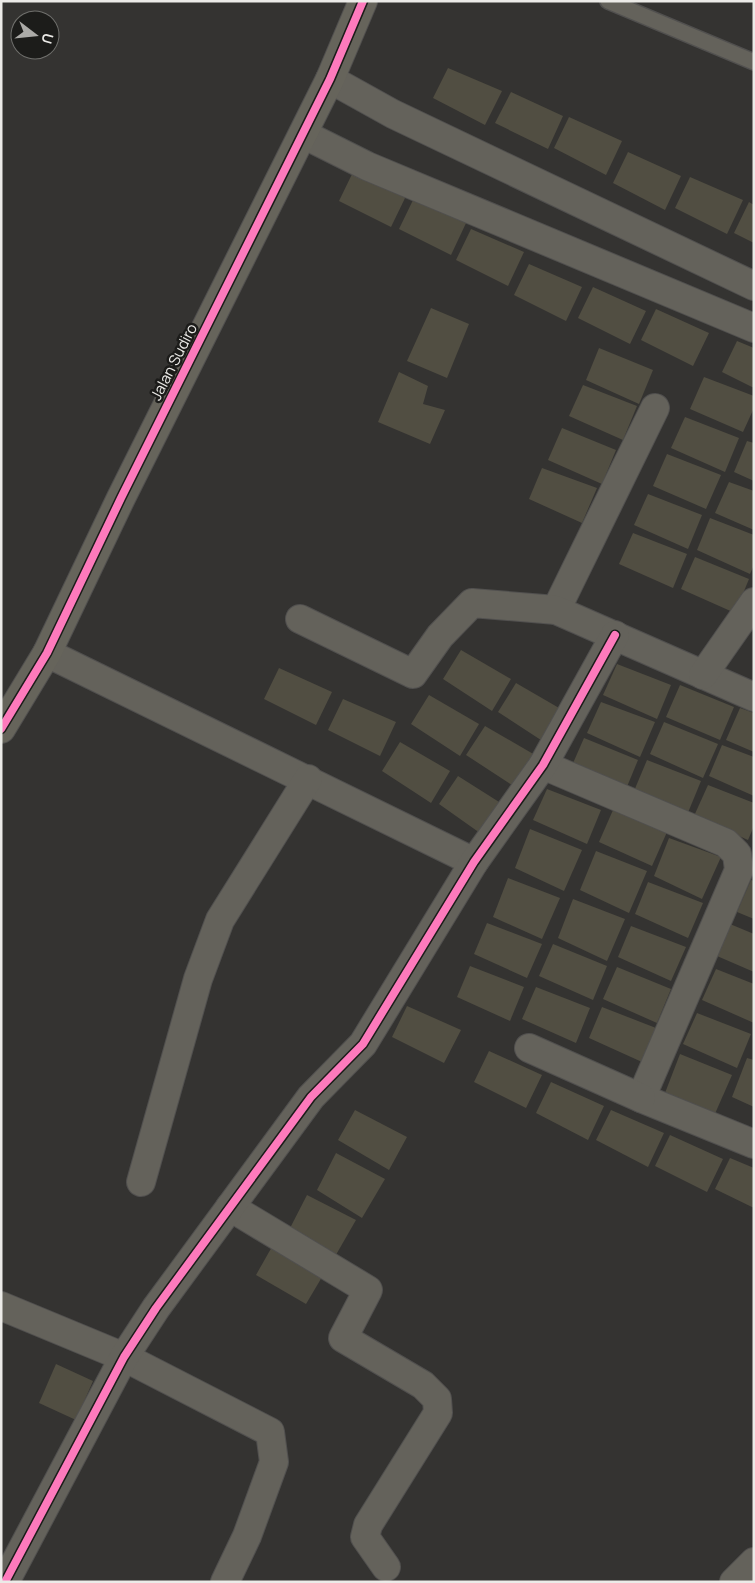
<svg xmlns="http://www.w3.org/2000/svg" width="755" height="1583" viewBox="0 0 755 1583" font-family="Manrope,sans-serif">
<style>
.building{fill:#514e42}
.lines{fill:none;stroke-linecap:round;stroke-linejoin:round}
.lane-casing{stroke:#51504f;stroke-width:18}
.street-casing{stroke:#51504f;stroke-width:30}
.secondary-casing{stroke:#51504f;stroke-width:30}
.lane{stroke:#64625b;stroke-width:15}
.street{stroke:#64625b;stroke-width:28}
.secondary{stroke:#66645b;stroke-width:28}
.cycleway-casing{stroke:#1c1c1a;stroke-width:11}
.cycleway{stroke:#fd7abc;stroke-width:8}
.labels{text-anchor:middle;stroke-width:5;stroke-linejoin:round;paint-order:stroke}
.street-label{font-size:15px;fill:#ecebe8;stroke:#1c1c1a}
</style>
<rect width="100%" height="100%" fill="#343331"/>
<g class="building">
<path d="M448 68 502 91 485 125 433 98Z"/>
<path d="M511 92 563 116 548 149 495 123Z"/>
<path d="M569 117 622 141 606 175 554 148Z"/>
<path d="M628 152 681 176 665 210 613 183Z"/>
<path d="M354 170 407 194 391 227 339 201Z"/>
<path d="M690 177 743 200 727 234 675 208Z"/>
<path d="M414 198 467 221 451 255 399 229Z"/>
<path d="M749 202 754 205V243L734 233Z"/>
<path d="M471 229 524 252 508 286 456 260Z"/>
<path d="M529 264 582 287 566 321 514 295Z"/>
<path d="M593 287 646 311 630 344 578 318Z"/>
<path d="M431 308 469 324 447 378 407 361Z"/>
<path d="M656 309 709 333 693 366 641 340Z"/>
<path d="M737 341 754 348V388L722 372Z"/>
<path d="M599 348 653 370 639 404 586 380Z"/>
<path d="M399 372 428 386 423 404 445 410 430 444 378 422Z"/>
<path d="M704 377 754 396V408L743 432 690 409Z"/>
<path d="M583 385 637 406 623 440 569 416Z"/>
<path d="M685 417 739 438 725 472 671 448Z"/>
<path d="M562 428 616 450 602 484 548 460Z"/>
<path d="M747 441 754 443V481L734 472Z"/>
<path d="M667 454 721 475 706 509 653 486Z"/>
<path d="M542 468 597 488 582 523 529 499Z"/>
<path d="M729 482 754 491V530L715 513Z"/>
<path d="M648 494 702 515 688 549 634 525Z"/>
<path d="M710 518 754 535V565L750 574 697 550Z"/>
<path d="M633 533 687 554 673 588 619 564Z"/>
<path d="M695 557 749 579 735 613 681 589Z"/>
<path d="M461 650 511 679 492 711 443 679Z"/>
<path d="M617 664 671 685 657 719 603 695Z"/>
<path d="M279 668 332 692 316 725 264 699Z"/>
<path d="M516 683 566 712 547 744 498 712Z"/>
<path d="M680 685 734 707 720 740 666 717Z"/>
<path d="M429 695 479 724 460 756 411 724Z"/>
<path d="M343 699 396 722 380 756 328 730Z"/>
<path d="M601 702 655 722 640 757 587 733Z"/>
<path d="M740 708 754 713V752L726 740Z"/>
<path d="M664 722 718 744 703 778 650 754Z"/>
<path d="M485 726 535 755 515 787 466 755Z"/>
<path d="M584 738 638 760 624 794 570 770Z"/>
<path d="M400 742 450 771 431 803 382 771Z"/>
<path d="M722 745 754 757V796L709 776Z"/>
<path d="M647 760 701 781 687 815 634 791Z"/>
<path d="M458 776 507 807 487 838 439 804Z"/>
<path d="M708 785 754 803V826L748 840 694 816Z"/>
<path d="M547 789 601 810 587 844 533 820Z"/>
<path d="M613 810 667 832 652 866 599 842Z"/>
<path d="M530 829 582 850 564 891 515 868Z"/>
<path d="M669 838 721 857 702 899 654 876Z"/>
<path d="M596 851 647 871 629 913 580 890Z"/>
<path d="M508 878 560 898 542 939 493 917Z"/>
<path d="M751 880 754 881V919L737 912Z"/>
<path d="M648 882 703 903 688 938 635 914Z"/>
<path d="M573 899 625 919 607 961 558 938Z"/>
<path d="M487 923 542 944 527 978 474 954Z"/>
<path d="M730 924 754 934V972L717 956Z"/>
<path d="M631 926 686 947 671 981 618 957Z"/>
<path d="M553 944 607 966 593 1000 539 976Z"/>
<path d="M470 966 524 987 510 1021 457 997Z"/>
<path d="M617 967 671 989 657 1023 603 999Z"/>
<path d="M716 969 754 984V1023L702 1000Z"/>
<path d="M536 987 590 1008 576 1043 522 1019Z"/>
<path d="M407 1006 461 1030 444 1063 392 1037Z"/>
<path d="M602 1007 656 1028 642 1062 589 1038Z"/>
<path d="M697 1013 751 1034 737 1068 683 1044Z"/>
<path d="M489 1051 542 1075 526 1108 474 1082Z"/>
<path d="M680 1054 732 1075 714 1116 665 1093Z"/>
<path d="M747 1058 754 1060V1107L732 1097Z"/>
<path d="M551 1082 604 1106 588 1140 536 1113Z"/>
<path d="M355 1110 407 1137 389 1170 338 1140Z"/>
<path d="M611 1110 664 1133 648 1167 596 1140Z"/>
<path d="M670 1135 723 1159 707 1192 655 1166Z"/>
<path d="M336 1153 385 1179 362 1218 317 1190Z"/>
<path d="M730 1158 754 1168V1208L715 1189Z"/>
<path d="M307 1195 356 1220 333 1260 288 1232Z"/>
<path d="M273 1245 325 1272 306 1304 256 1275Z"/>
<path d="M56 1364 93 1381 76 1420 39 1403Z"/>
</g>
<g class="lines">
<g class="lane-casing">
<path id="lane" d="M608 1 754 62"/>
</g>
<g class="street-casing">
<g id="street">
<path d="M330 79 393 114 754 286"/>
<path d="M303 134 367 166 754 328"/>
<path d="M556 610 655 408"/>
<path d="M300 619 413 674 440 636 472 603 556 610 754 697"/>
<path d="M47 653 474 862"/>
<path d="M703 675 754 602"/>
<path d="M543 765 726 843 737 854 739 870 641 1098 754 1144"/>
<path d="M529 1048 641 1098"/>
<path d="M141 1182 198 979 220 920 308 779"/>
<path d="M230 1207 368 1290 343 1338 423 1385 437 1399 438 1413 368 1525 365 1537 386 1567"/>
<path d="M1 1306 124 1357 270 1432 274 1462 247 1536 225 1582"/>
<path d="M5 1582 124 1357 156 1308 311 1097 363 1044 474 862 543 765 615 635"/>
<path d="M734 1582 754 1562"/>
</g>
</g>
<g class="secondary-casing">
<path id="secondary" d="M1 729 47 653 121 498 330 79 363 1"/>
</g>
<use href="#lane" class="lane"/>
<use href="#street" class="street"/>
<use href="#secondary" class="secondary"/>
<g class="cycleway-casing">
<g id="cycleway">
<path d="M1 729 47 653 121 498 330 79 363 1"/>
<path d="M5 1582 124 1357 156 1308 311 1097 363 1044 474 862 543 765 615 635"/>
</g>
</g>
<use href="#cycleway" class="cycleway"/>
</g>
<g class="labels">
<g class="street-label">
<text transform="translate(174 362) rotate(-63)" y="5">Jalan Sudiro</text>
</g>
</g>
<rect width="755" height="1583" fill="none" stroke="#ecebe8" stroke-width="5"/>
<g transform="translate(35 35) rotate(106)"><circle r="24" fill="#1c1c1a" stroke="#6f6f6c"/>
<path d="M0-4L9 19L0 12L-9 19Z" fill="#acaba8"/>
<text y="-8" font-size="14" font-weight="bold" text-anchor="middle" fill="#ecebe8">U</text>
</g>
</svg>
